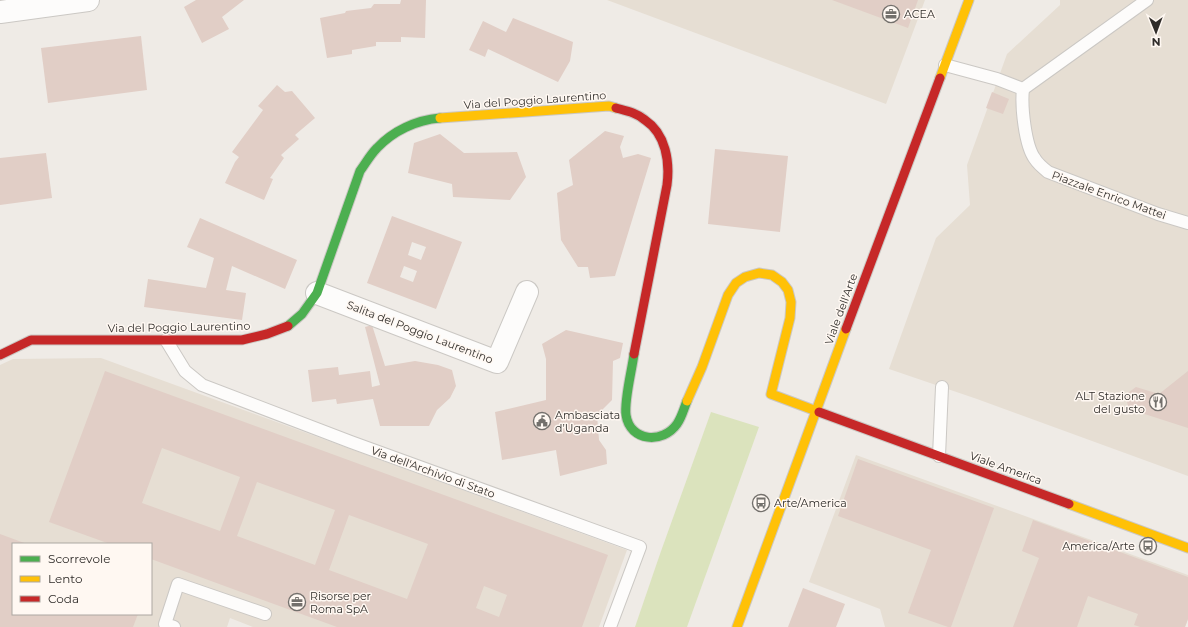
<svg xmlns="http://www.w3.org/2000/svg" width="1188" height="627" viewBox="0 0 1188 627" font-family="Montserrat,sans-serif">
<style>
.built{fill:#e6ded3;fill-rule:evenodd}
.green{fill:#dbe3bd}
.building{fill:#e1cec6;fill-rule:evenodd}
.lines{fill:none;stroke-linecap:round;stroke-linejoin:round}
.lane-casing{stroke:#cbc8c4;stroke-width:14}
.street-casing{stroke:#cbc8c4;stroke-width:24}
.fast-casing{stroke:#cbc8c4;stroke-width:11}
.slow-casing{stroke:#cbc8c4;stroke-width:11}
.jam-casing{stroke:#cbc8c4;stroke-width:11}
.lane{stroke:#fdfcfb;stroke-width:12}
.street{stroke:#fdfcfb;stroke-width:22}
.fast{stroke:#4caf50;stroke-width:9}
.slow{stroke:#ffc107;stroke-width:9}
.jam{stroke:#c62828;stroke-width:9}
.labels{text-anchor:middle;stroke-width:3;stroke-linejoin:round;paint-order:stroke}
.poi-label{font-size:11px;fill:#302d2a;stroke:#fff8f2;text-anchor:start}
.street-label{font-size:11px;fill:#302d2a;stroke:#fff8f2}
</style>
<rect width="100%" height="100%" fill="#efebe6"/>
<g class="built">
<path d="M607 0H925L886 104Z"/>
<path d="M1060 0H1188V476L977 399 889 369 936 238 970 205 967 165 1007 54 1060 5Z"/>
<path d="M101 358 627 550 599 627H253L230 618 227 627H0V365L13 359ZM13 544H151V614H13Z"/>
<path d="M856 455 1188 575V619L1185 627H885L880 609 809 582Z"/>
</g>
<path class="green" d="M711 412 759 427 687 627H635L660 554Z"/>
<g class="building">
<path d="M196 0H244L222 17 229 29 202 43 184 7Z"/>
<path d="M401 0H426L425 38 401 37V42H376V46L352 50V54L327 58 320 18 345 13 346 11 371 8 374 4H400Z"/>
<path d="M832 0H918L908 28Z"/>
<path d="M513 18 573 42 570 61 558 82 488 49 485 57 469 50 483 21 506 32Z"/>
<path d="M141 36 147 90 48 103 41 48Z"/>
<path d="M277 85 285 92 292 91 315 118 295 135 299 139 281 155 284 158 270 178 273 179 264 200 225 183 235 162 239 157 232 152 263 110 258 106Z"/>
<path d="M992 92 1009 99 1003 114 986 108Z"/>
<path d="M605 131 624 136 620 147 623 158 638 154 651 158 615 276 590 278 588 267H578L561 240 557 193 573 185 569 160Z"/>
<path d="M440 134 464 153 517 152 526 177 510 200 453 197 452 184 408 173 414 143Z"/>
<path d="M715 149 788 156 780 232 708 224Z"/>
<path d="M46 153 52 198 0 205V158Z"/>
<path d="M392 216 462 242 436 309 367 283ZM412 242 426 247 421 260 408 255ZM404 266 417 271 413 282 400 277Z"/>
<path d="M200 218 297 260 285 289 232 266 226 290 246 293 242 320 144 307 148 279 206 288 214 258 187 247Z"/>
<path d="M372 325 385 366 415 361 438 365 452 370 456 386 450 398 437 410 429 426H380L373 399 337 404 336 399 312 402 308 370 338 367 339 375 370 371 372 387 380 385 365 327Z"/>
<path d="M566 330 623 343 620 358 613 361 612 400 597 415 599 440 606 450 607 464 560 476 556 450 502 460 495 412 546 400V359L542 344Z"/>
<path d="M105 371 608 555 582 627H337L151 559V544H110L49 522ZM162 448 240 477 220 531 142 503ZM257 482 335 510 315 565 237 536ZM349 515 428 544 407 599 329 570ZM484 586 507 595 499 617 476 608Z"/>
<path d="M1188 371V428L1129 409 1125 395 1136 387 1159 394Z"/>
<path d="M858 459 994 508 951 627H948L908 613 931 550 838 516Z"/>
<path d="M1033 520 1188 577V619L1185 627H1140L1134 625 1138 614 1088 596 1077 627H1013L1039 558 1022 551Z"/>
<path d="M0 534 27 544H13V614H138L133 627H0Z"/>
<path d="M803 588 845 604 836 627H788Z"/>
</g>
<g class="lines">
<g class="lane-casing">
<g id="lane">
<path d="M945 65 997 79 1023 89 1147 0"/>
<path d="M1023 89C1021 106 1025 146 1035 159 1038 164 1043 168 1048 172L1158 214 1188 223"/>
<path d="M166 340 185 371 202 385 351 442 640 547 610 627"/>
<path d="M939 456 942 387"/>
<path d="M174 627 165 624 178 584 265 614"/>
</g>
</g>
<g class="street-casing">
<g id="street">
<path d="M0 12 88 0"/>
<path d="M317 293 497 362 527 292"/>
</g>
</g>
<g class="fast-casing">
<g id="fast">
<path d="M288 326 302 314 317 293 360 171C366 163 370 155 377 148 393 131 416 120 440 118"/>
<path d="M634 354C632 370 624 400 626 415 630 442 663 444 677 424 682 417 684 408 687 401"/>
</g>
</g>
<g class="slow-casing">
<g id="slow">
<path d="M940 78 969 0"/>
<path d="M440 118 609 106 616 108"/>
<path d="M687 401 702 367 728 295 736 283 745 277 759 273 772 275 782 282 788 290 791 302 790 318 771 394 819 412"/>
<path d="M1069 504 1188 548"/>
<path d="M737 627 846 329"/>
</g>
</g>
<g class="jam-casing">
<g id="jam">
<path d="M616 108C627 111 637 113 645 120 666 134 670 162 667 185L634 354"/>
<path d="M846 329 940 78"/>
<path d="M0 355 31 340H242L267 334 288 326"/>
<path d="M819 412 1069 504"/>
</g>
</g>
<use href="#lane" class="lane"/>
<use href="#street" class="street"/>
<use href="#fast" class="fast"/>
<use href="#slow" class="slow"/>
<use href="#jam" class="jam"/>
</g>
<defs>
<g id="office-ring" transform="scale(0.9)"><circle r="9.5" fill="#fff8f2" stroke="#73706c" stroke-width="1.5"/><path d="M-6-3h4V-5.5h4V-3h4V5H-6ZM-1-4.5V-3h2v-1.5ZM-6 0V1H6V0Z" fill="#73706c"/></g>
<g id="restaurant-ring" transform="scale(0.9)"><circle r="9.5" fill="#fff8f2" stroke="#73706c" stroke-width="1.5"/><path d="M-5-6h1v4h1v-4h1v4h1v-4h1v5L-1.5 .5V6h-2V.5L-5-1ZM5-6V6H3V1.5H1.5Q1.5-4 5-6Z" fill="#73706c"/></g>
<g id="civic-ring" transform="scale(0.9)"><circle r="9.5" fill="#fff8f2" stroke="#73706c" stroke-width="1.5"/><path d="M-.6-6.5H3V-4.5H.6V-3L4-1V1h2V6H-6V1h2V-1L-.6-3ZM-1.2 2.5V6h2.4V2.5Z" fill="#73706c"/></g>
<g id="bus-ring" transform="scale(0.9)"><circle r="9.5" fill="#fff8f2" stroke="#73706c" stroke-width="1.5"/><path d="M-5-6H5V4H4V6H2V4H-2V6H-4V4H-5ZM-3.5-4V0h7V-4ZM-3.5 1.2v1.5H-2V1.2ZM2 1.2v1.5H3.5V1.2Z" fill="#73706c"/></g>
</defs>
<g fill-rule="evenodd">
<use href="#office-ring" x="891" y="14"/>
<use href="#restaurant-ring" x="1158" y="402"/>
<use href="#civic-ring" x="542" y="421"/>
<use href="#bus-ring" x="761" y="503"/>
<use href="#bus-ring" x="1148" y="546"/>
<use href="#office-ring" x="297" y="602"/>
</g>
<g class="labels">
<g class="poi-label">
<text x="904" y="18">ACEA</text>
<text x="1145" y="400" text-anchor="end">ALT Stazione<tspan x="1145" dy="13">del gusto</tspan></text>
<text x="555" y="419">Ambasciata<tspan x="555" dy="13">d’Uganda</tspan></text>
<text x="774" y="507">Arte/America</text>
<text x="1135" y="550" text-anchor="end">America/Arte</text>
<text x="310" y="600">Risorse per<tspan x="310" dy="13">Roma SpA</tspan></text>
</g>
<g class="street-label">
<text transform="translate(535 100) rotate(-4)" y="4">Via del Poggio Laurentino</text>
<text transform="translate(1109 195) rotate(20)" y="4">Piazzale Enrico Mattei</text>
<text transform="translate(841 309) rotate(-70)" y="4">Viale dell'Arte</text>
<text transform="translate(179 327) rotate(-1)" y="4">Via del Poggio Laurentino</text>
<text transform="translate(420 332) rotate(21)" y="4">Salita del Poggio Laurentino</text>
<text transform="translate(1006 468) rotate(20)" y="4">Viale America</text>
<text transform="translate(433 472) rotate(20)" y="4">Via dell'Archivio di Stato</text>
</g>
</g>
<rect x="12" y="543" width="140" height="72" fill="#fff8f2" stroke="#aca7a2"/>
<rect x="20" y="556" width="20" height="6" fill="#4caf50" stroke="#aca7a2"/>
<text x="48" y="563" font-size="12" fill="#302d2a">Scorrevole</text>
<rect x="20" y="576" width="20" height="6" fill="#ffc107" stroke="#aca7a2"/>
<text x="48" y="583" font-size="12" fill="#302d2a">Lento</text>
<rect x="20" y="596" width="20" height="6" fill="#c62828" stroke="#aca7a2"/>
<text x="48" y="603" font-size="12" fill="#302d2a">Coda</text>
<g transform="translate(1156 32) rotate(179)" stroke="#fff8f2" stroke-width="3" paint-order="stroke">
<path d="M0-3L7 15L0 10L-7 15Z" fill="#302d2a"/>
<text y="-6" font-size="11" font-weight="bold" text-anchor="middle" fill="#302d2a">N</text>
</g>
</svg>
